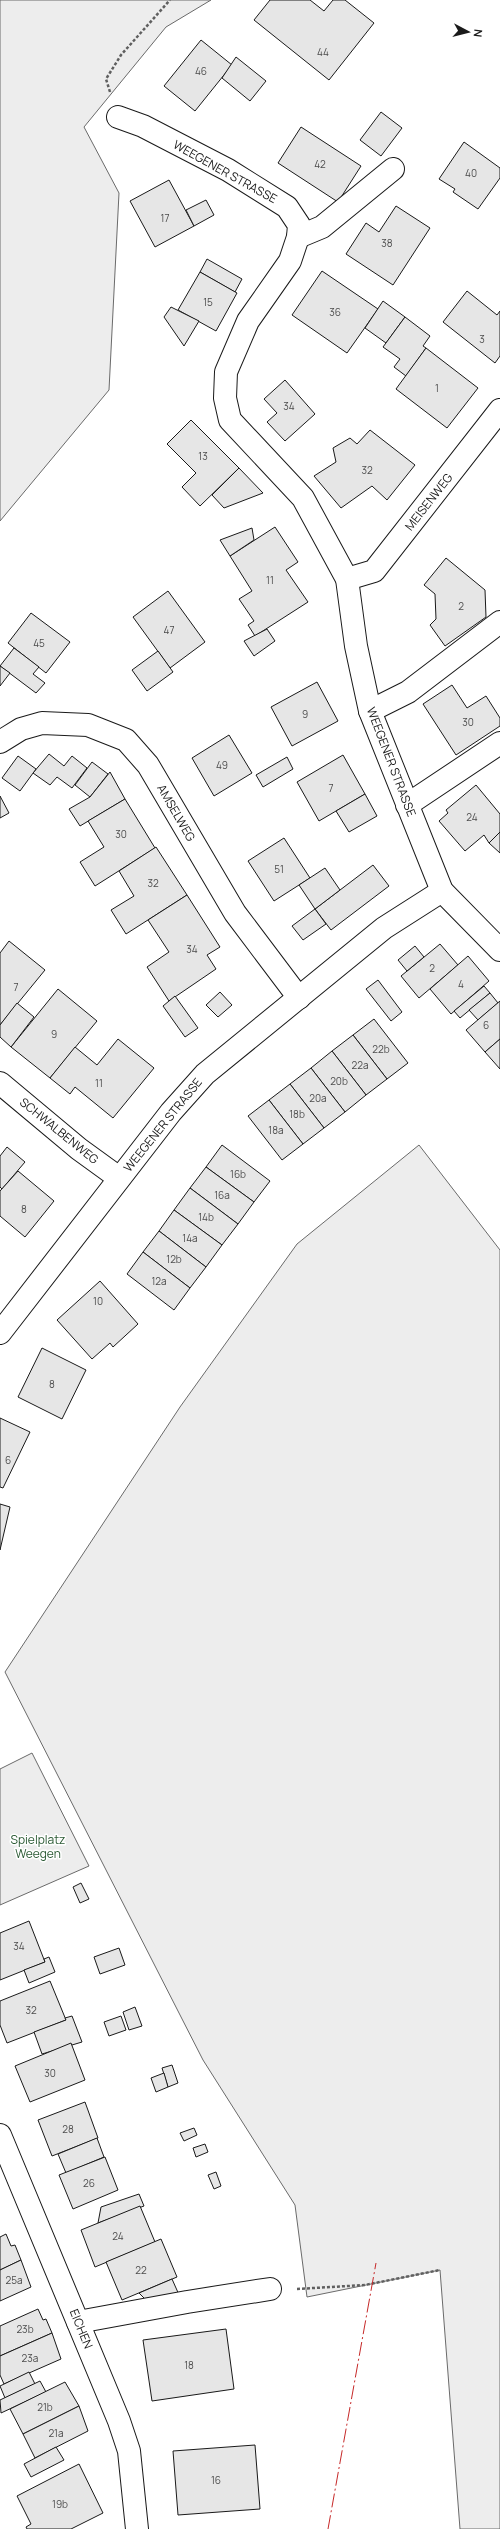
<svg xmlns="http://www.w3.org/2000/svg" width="500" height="2529" viewBox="0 0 500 2529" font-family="Manrope,sans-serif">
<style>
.built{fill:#ededed;stroke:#6a6a6a}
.building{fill:#e6e6e6;stroke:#1a1a1a}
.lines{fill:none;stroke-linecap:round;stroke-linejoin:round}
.minor-casing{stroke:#1a1a1a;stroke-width:24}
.path{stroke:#5f5f5f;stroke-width:2.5;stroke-dasharray:3 2;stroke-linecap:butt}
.minor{stroke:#fff;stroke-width:22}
.power{stroke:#c62828;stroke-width:1;stroke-dasharray:14 3 2 3;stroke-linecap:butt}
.labels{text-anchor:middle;stroke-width:3;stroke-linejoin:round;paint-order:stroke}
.number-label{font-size:10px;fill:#4d4d4d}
.street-label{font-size:12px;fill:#1a1a1a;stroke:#fff}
.park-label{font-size:12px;fill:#2b5a34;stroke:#fff}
</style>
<rect width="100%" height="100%" fill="#fff"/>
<g class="built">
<path d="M0 0H211L166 27 84 127 119 193 109 390 0 521Z"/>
<path d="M419 1145 500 1250V2529H460L440 2270 307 2297 295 2205 203 2060 5 1672 180 1407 297 1244Z"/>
<path d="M32 1753 89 1866 0 1905V1769Z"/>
</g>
<g class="building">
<path d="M270 0H310L324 11 333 0H345L374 23 329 80 254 20Z"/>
<path d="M201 40 232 65 195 111 164 86Z"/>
<path d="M236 57 266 81 250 101 222 78Z"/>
<path d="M381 112 402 128 381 156 360 140Z"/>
<path d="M301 127 361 166 338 202 278 163Z"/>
<path d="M464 142 500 168V178L478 209 453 192 455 189 439 179Z"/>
<path d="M169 180 194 226 155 247 130 201Z"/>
<path d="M206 200 214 215 194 226 186 210Z"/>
<path d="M396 206 430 228 393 285 346 254 366 223 379 232Z"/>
<path d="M207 259 242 279 235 292 200 272Z"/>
<path d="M322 271 378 309 347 353 292 315Z"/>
<path d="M200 272 237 293 216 331 178 310Z"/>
<path d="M467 291 497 315 500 311V356L495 363 443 322Z"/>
<path d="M383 301 405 317 386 343 365 328Z"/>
<path d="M171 307 199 321 184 346 164 317Z"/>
<path d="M405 317 430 336 423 346 426 348 406 376 394 367 400 359 383 347Z"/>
<path d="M426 348 478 388 447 428 396 389Z"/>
<path d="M285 380 315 414 285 441 267 422 277 413 264 399Z"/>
<path d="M191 420 239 468 200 506 182 487 196 473 167 444Z"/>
<path d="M370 430 415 465 387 500 372 486 341 508 314 476 336 462 333 448 350 438 357 444Z"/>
<path d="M239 468 263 493 224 508 212 495Z"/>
<path d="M275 527 298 562 286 570 308 602 255 636 248 625 254 621 239 599 252 591 230 556Z"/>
<path d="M252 528 254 540 230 556 220 540Z"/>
<path d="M446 558 485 590 486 617 445 646 430 625 436 619 435 594 424 585Z"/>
<path d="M168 591 205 642 170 668 133 617Z"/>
<path d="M31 613 70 642 46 673 8 643Z"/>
<path d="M267 629 275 641 254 656 244 641Z"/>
<path d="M14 648 39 667 33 674 45 683 36 693 0 666Z"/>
<path d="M158 651 173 672 147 691 132 670Z"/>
<path d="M0 666 10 673 0 686Z"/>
<path d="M317 682 338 721 292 746 271 707Z"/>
<path d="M452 685 467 708 486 696 500 718V726L456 755 423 704Z"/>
<path d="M229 735 252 773 214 796 192 758Z"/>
<path d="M49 754 64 766 72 756 87 768 72 788 57 777 50 785 33 773Z"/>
<path d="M343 755 365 794 319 821 297 782Z"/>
<path d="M18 756 36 769 20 791 2 778Z"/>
<path d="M287 757 293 769 263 787 256 775Z"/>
<path d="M92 762 108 774 90 797 75 785Z"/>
<path d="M110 772 125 799 80 826 69 809 90 797Z"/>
<path d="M476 785 500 814V832L489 843 484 835 465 851 439 821 448 813 446 810Z"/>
<path d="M365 794 377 816 349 832 336 811Z"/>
<path d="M0 796 9 813 0 818Z"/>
<path d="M125 799 155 848 95 886 80 862 104 847 88 821Z"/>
<path d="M500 832V853L489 843Z"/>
<path d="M284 838 310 878 274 901 248 861Z"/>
<path d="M156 847 187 895 126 934 111 910 134 896 119 871Z"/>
<path d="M373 865 389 886 331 930 315 909Z"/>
<path d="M325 868 340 890 315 909 299 885Z"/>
<path d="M187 895 220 947 207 955 216 969 169 1001 147 967 169 952 148 920Z"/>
<path d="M315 909 326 924 303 940 292 926Z"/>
<path d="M9 941 45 970 0 1025V953Z"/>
<path d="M440 944 458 965 419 998 401 976Z"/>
<path d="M415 946 424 957 407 971 398 960Z"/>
<path d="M468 956 489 981 451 1014 430 989Z"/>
<path d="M378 980 402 1012 391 1021 366 989Z"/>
<path d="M484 986 490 993 460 1018 454 1011Z"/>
<path d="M58 989 97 1021 50 1078 11 1047Z"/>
<path d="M220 992 232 1005 218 1017 206 1005Z"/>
<path d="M490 993 498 1003 478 1020 469 1010Z"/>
<path d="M175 996 198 1028 185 1037 163 1006Z"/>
<path d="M500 1001V1039L485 1052 466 1030Z"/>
<path d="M17 1003 34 1017 11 1047 0 1037V1025Z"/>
<path d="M374 1019 408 1063 387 1079 353 1035Z"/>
<path d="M353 1035 387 1079 366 1095 332 1051Z"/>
<path d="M118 1039 154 1068 113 1118 75 1087 70 1094 50 1078 75 1047 97 1065Z"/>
<path d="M500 1039V1069L485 1052Z"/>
<path d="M332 1051 366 1095 345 1112 311 1068Z"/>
<path d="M311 1068 345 1112 324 1128 290 1084Z"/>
<path d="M290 1084 324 1128 303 1144 269 1100Z"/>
<path d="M269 1100 303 1144 282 1160 248 1116Z"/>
<path d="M222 1145 270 1181 254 1202 206 1167Z"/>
<path d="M7 1147 25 1162 2 1189 0 1187V1156Z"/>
<path d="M206 1167 254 1202 238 1224 190 1188Z"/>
<path d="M18 1171 54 1201 25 1237 0 1216V1191Z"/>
<path d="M190 1188 238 1224 222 1245 174 1210Z"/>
<path d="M174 1210 222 1245 206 1267 159 1231Z"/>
<path d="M159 1231 206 1267 190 1288 143 1252Z"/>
<path d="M143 1252 190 1288 174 1310 127 1274Z"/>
<path d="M100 1281 138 1324 113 1347 110 1343 92 1359 57 1320Z"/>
<path d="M42 1348 86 1370 62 1419 18 1397Z"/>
<path d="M0 1418 30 1432 3 1488 0 1487Z"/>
<path d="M0 1504 10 1507 0 1550Z"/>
<path d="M81 1883 89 1899 80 1903 73 1887Z"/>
<path d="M29 1921 45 1962 0 1980V1933Z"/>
<path d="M119 1948 125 1965 100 1974 94 1957Z"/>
<path d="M49 1957 55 1972 29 1983 24 1970 45 1962 44 1959Z"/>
<path d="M50 1981 66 2020 7 2043 0 2025V2001Z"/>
<path d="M135 2007 142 2026 129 2030 123 2012Z"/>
<path d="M72 2016 82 2042 42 2054 34 2032 66 2020 65 2018Z"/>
<path d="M121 2016 126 2030 109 2036 104 2022Z"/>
<path d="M71 2043 85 2080 30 2102 15 2066Z"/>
<path d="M172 2065 178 2083 168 2087 162 2068Z"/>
<path d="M164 2073 168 2087 156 2092 151 2078Z"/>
<path d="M85 2102 98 2138 52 2156 38 2120Z"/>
<path d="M194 2128 197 2135 184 2141 180 2133Z"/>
<path d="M97 2138 104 2157 66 2173 58 2154Z"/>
<path d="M205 2144 208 2152 196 2157 193 2148Z"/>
<path d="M105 2157 118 2190 73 2209 59 2175Z"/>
<path d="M216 2172 221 2186 214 2189 208 2175Z"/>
<path d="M139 2194 144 2206 98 2223 101 2207Z"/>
<path d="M140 2206 155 2242 95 2267 81 2230Z"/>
<path d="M6 2234 11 2246 15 2245 21 2260 0 2270V2237Z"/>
<path d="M161 2239 177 2277 122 2300 106 2262Z"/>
<path d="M21 2260 31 2287 0 2301V2270Z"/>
<path d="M172 2279 180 2297 149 2303 139 2293Z"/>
<path d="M38 2309 43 2320 46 2319 52 2333 0 2356V2326Z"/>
<path d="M226 2329 234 2389 152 2401 143 2340Z"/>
<path d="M52 2333 61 2359 4 2384 0 2375V2356Z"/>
<path d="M29 2372 35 2384 5 2398 0 2386Z"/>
<path d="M40 2381 46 2392 1 2413 0 2400Z"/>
<path d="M65 2382 79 2406 23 2434 10 2409Z"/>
<path d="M79 2406 88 2431 35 2458 23 2434Z"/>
<path d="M255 2445 260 2509 178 2515 173 2451Z"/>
<path d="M56 2447 64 2460 31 2477 24 2464Z"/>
<path d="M79 2464 103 2513 71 2529H27L26 2527 31 2524 17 2496Z"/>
</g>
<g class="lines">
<g class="minor-casing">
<g id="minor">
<path d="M118 117 143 126 228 170 287 207 299 225 298 237 290 261 248 321 226 372 225 398 230 420 303 498 347 579 356 646 370 711 442 891 500 950"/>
<path d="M298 237 322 227 393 169"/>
<path d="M347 579 374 571 500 410"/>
<path d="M370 711 408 692 500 622"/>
<path d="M0 742 21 729 42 723 88 725 126 740 148 765 235 913 299 998"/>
<path d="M407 805 500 743"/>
<path d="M0 1083 79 1149 119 1178"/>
<path d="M0 1333 171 1112 205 1074 384 928 442 891"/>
<path d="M0 2135 119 2421 129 2451 137 2529"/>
<path d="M78 2322 187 2302 270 2289"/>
</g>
</g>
<g class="path">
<path d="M110 92 106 79 121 55 170 0"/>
<path d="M297 2289 365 2285 440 2270"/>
</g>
<use href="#minor" class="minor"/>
<path class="power" d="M328 2529 376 2263"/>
</g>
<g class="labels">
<g class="number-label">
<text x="323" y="56">44</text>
<text x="201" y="75">46</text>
<text x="320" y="168">42</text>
<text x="471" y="177">40</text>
<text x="165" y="222">17</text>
<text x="387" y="247">38</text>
<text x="208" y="306">15</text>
<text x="335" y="316">36</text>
<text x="482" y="343">3</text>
<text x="437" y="392">1</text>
<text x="289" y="410">34</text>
<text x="203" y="460">13</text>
<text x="367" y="474">32</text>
<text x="270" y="584">11</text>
<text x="461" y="610">2</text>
<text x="169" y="634">47</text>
<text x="39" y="647">45</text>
<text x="305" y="718">9</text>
<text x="468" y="726">30</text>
<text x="222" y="769">49</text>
<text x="331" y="792">7</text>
<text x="472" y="821">24</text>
<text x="121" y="838">30</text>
<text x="279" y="873">51</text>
<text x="153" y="887">32</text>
<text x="192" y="953">34</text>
<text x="432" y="972">2</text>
<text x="461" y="988">4</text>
<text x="16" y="991">7</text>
<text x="486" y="1029">6</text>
<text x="54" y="1038">9</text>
<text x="381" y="1053">22b</text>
<text x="360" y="1069">22a</text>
<text x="339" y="1085">20b</text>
<text x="99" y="1087">11</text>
<text x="318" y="1102">20a</text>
<text x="297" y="1118">18b</text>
<text x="276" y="1134">18a</text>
<text x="238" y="1178">16b</text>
<text x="222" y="1199">16a</text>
<text x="24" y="1213">8</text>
<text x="206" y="1221">14b</text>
<text x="190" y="1242">14a</text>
<text x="174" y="1263">12b</text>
<text x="159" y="1285">12a</text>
<text x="98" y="1305">10</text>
<text x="52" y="1388">8</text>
<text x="8" y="1464">6</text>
<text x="19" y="1950">34</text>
<text x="31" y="2014">32</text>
<text x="50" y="2077">30</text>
<text x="68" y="2133">28</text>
<text x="89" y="2187">26</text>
<text x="118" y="2240">24</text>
<text x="141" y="2274">22</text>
<text x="14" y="2284">25a</text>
<text x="25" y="2333">23b</text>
<text x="30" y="2362">23a</text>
<text x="189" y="2369">18</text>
<text x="45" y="2411">21b</text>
<text x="56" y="2437">21a</text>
<text x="216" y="2484">16</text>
<text x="60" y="2508">19b</text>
</g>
<g class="street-label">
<text transform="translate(225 172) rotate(29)" y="4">WEEGENER STRASSE</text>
<text transform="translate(429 502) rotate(-52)" y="4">MEISENWEG</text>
<text transform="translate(391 762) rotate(69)" y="4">WEEGENER STRASSE</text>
<text transform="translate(176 813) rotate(60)" y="4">AMSELWEG</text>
<text transform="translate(163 1125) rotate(-51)" y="4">WEEGENER STRASSE</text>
<text transform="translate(59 1131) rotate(39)" y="4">SCHWALBENWEG</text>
<text transform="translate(81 2329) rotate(68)" y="4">EICHEN</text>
</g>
<g class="park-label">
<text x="38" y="1844">Spielplatz<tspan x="38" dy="14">Weegen</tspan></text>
</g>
</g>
<g transform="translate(468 32) rotate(97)" stroke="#ffffff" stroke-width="3" paint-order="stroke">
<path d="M0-3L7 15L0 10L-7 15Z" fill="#1a1a1a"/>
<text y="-6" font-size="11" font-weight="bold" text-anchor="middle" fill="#1a1a1a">N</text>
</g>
</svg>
